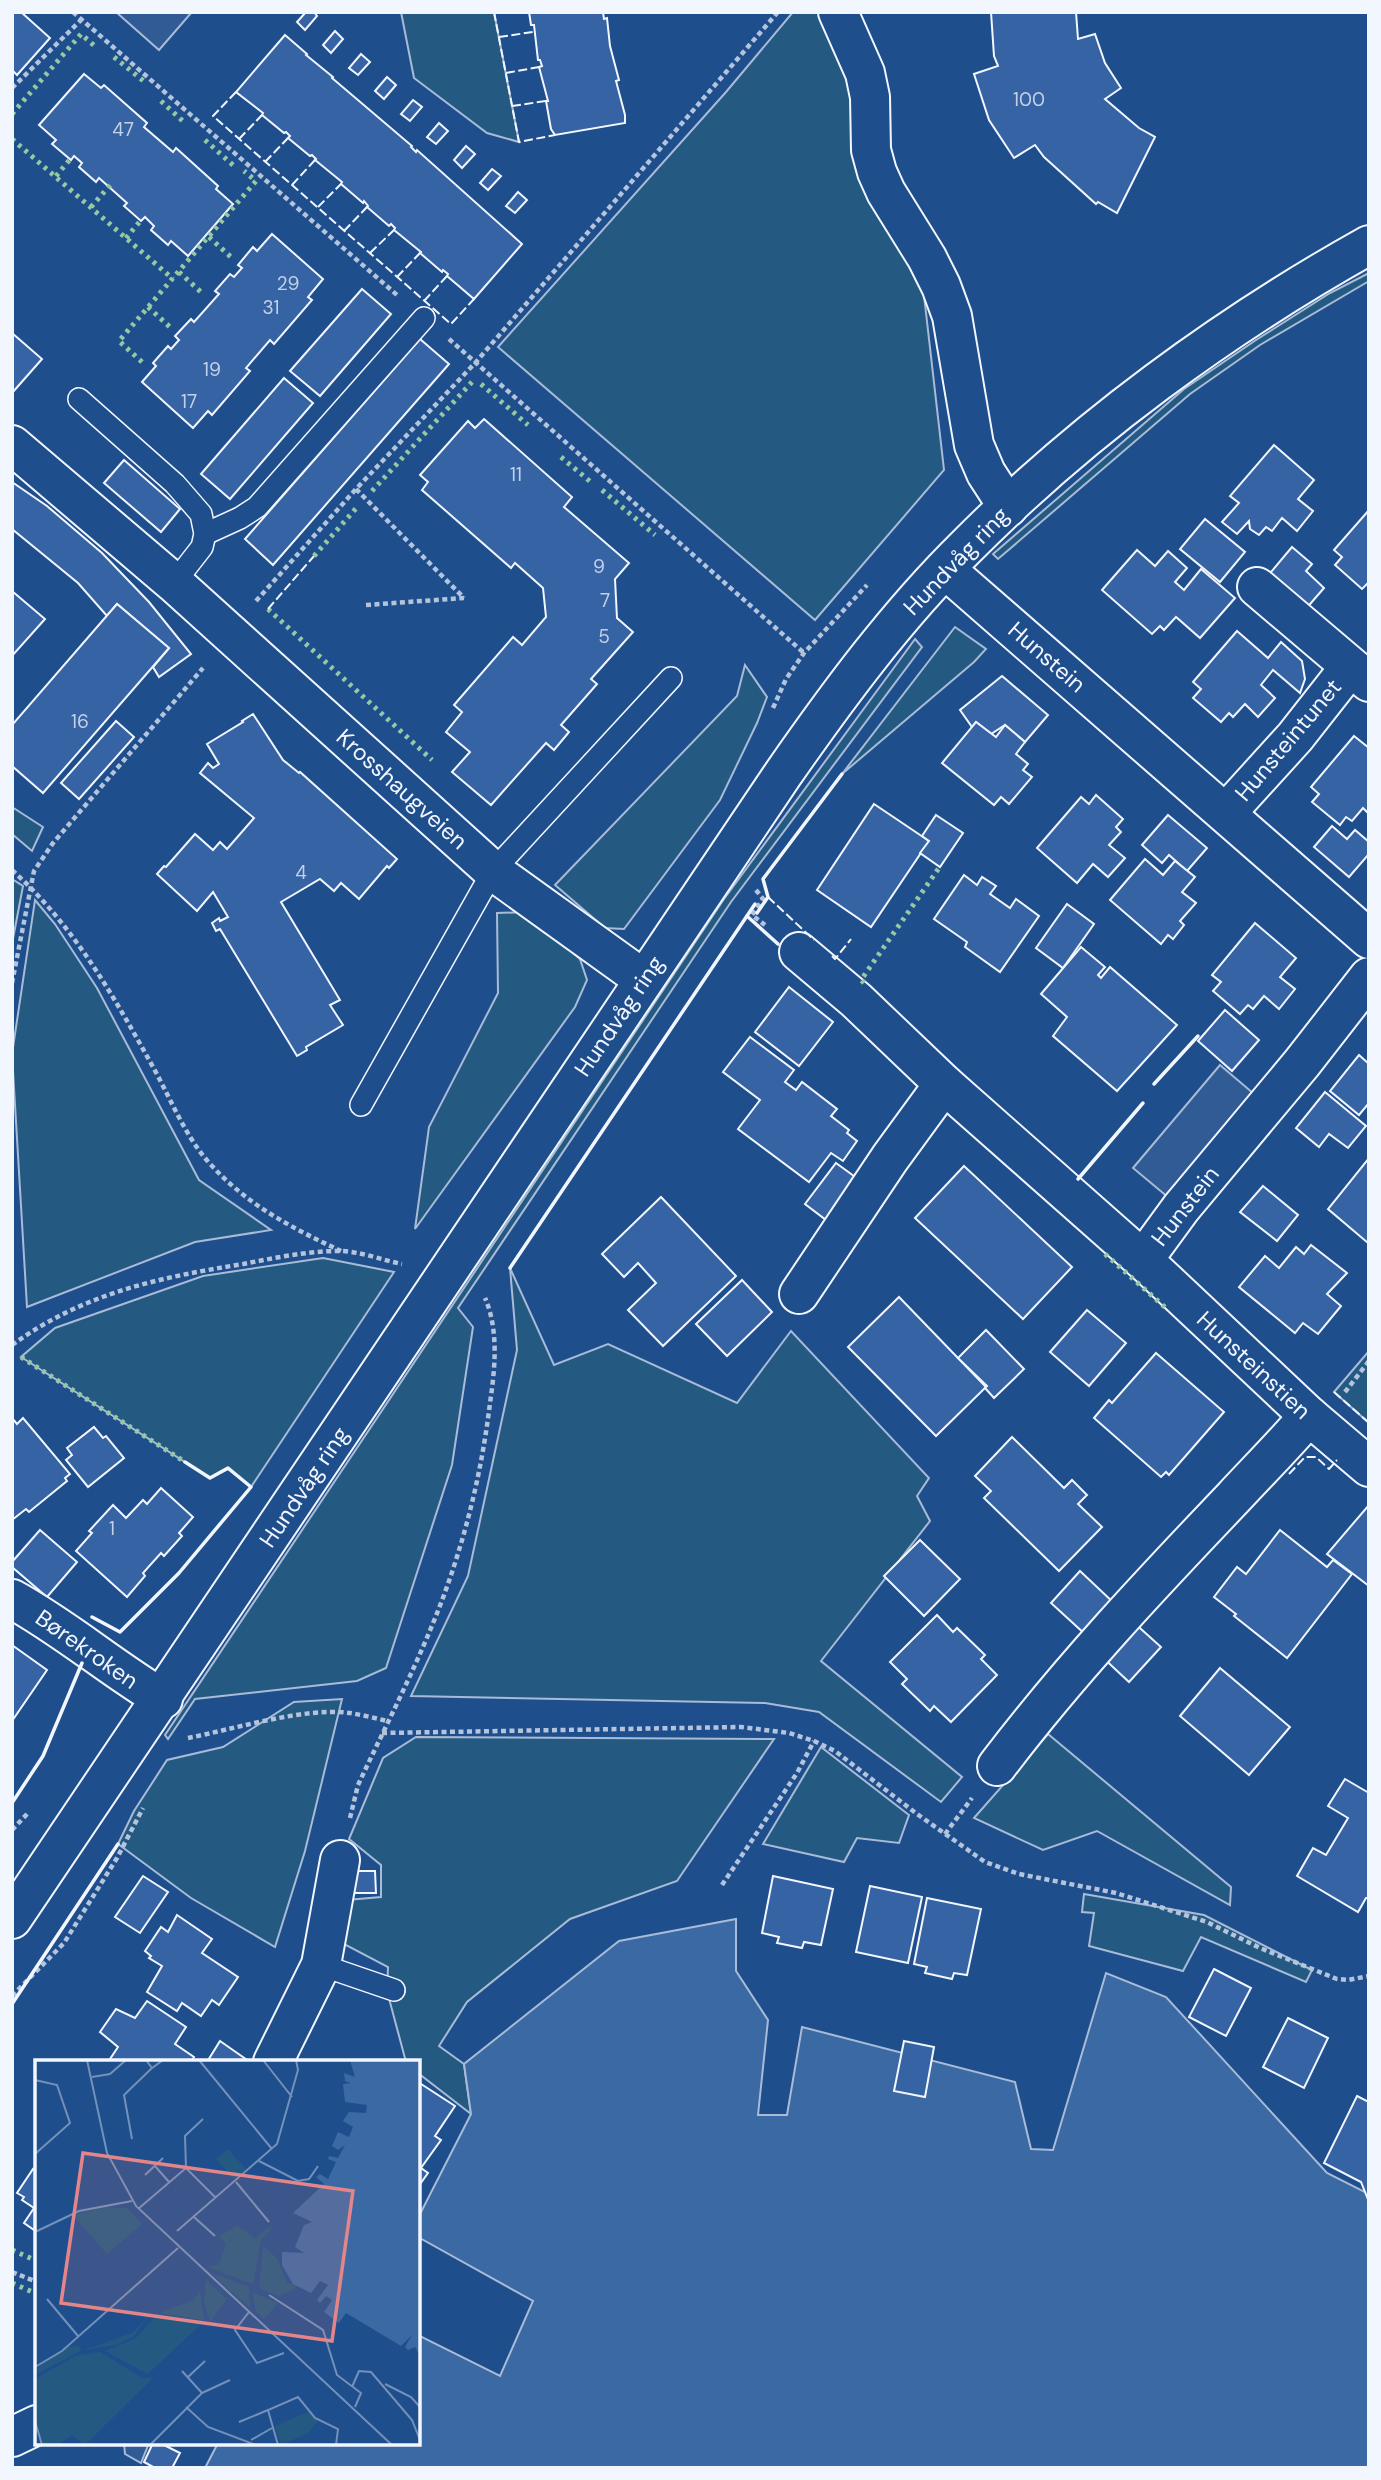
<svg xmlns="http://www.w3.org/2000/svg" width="1381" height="2480" viewBox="0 0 1381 2480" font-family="'DM Sans',sans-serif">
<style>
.green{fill:#245a82;stroke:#a8bbd7;stroke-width:2}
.parking{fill:#305b95;stroke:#a8bbd7;stroke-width:2}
.water{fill:#3b69a3;stroke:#a8bbd7;stroke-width:2}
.building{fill:#3563a3;stroke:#f2f6ff;stroke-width:2}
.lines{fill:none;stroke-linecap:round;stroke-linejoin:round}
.service-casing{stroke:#f2f6ff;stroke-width:24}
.minor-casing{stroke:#f2f6ff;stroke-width:42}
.secondary-casing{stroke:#f2f6ff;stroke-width:42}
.path{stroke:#b3c4dc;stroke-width:4.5;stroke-dasharray:5 3.5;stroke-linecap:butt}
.service{stroke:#1f4e8c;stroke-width:21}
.minor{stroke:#1f4e8c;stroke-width:38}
.secondary{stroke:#1f4e8c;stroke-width:38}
.hedge{stroke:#97c8a6;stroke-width:5;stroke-dasharray:3.5 5;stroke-linecap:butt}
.fence{stroke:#f2f6ff;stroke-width:2;stroke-dasharray:9 3.5;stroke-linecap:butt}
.wall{stroke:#f2f6ff;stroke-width:3.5}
.labels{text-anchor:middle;stroke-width:5;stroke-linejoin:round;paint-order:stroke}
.number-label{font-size:19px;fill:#c3d1e8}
.street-label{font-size:23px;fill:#f2f6ff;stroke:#1f4e8c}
.inset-road{fill:none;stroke:#7391ba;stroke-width:2}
.view{fill:#e38589;fill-opacity:0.15;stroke:#e38589;stroke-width:3.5}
.inset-edge{fill:none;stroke:#f2f6ff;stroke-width:3.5}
</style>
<rect width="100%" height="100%" fill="#1f4e8c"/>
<g class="green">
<path d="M401 12H494L519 142 487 133 414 78Z"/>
<path d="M793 12H820L849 80 922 278 944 470 815 620 498 347 726 92Z"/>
<path d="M1369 273V281L1260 345 1190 394 998 559 993 554 1184 389 1256 340 1330 293Z"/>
<path d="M955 627 986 649 974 662 842 774Z"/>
<path d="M915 639 922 647 731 902 458 1308 473 1327 452 1465 386 1668 357 1681 195 1699 168 1739 165 1735 724 899Z"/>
<path d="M745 665 767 697 757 723 720 800 624 929 605 928 555 885 737 696Z"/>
<path d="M12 807 43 827 32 851 12 834Z"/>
<path d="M12 879 23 886 12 944Z"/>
<path d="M35 900 55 924 97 988 199 1180 271 1230 195 1242 27 1307 12 1054Z"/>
<path d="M528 912 580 959 587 980 575 1007 415 1229 429 1127 498 993 497 913Z"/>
<path d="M323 1258 394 1272 251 1487 228 1469 210 1478 21 1357 55 1328 203 1276Z"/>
<path d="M510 1268 554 1365 608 1344 737 1403 791 1331 929 1478 917 1496 930 1521 821 1661 962 1777 941 1802 819 1712 765 1703 411 1696 468 1576 517 1350Z"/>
<path d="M1369 1351V1423L1334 1392Z"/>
<path d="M342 1699 305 1851 275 1947 191 1898 118 1844 134 1811 167 1760 223 1747 294 1702Z"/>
<path d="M1048 1734 1231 1887 1230 1905 1097 1831 1043 1850 974 1818Z"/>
<path d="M416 1737 774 1739 677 1881 570 1919 467 2002 439 2046 464 2064 471 2114 418 2073V2062H406L387 1991 388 1967 342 1943 347 1900 381 1897V1865L349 1839 383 1758Z"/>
<path d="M821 1747 909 1815 899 1843 857 1838 844 1862 763 1844Z"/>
<path d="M1084 1894 1204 1915 1312 1970 1306 1982 1201 1937 1183 1971 1089 1946 1094 1913 1082 1912Z"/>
</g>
<g class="parking">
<path d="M116 12H192L159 50Z"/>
<path d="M1220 1065 1267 1105 1181 1208 1133 1168Z"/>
<path d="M124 2443H149L141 2463 125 2454Z"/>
</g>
<path class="water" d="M736 1919V1971L768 2020 758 2115H787L802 2027 1015 2082 1031 2149 1053 2150 1106 1973 1166 1997 1327 2173 1369 2194V2468H205L218 2443H418V2335L500 2376 533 2301 418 2237V2218L471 2114 464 2064 619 1941Z"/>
<g class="building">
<path d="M12 12H21L50 38 17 75 12 70Z"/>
<path d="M306 12H314L317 16 305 30 297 22Z"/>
<path d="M529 12H603L604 19 607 18 610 46 619 80 616 81 625 115V123L555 135 551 129 546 101H548L539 67 542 66 540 60H538L534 25H531Z"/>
<path d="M991 12H1076L1078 39 1095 34 1105 63 1121 88 1105 99 1139 128 1155 137 1117 213 1098 202 1096 204 1044 157 1035 145 1014 158 989 120 974 74 998 66 994 56Z"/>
<path d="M335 31 343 39 331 53 323 45Z"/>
<path d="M285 35 307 54 306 55 333 77 332 78 412 146 411 147 416 152 417 150 522 244 474 299 447 276 448 274 443 270 442 272 420 253 421 252 394 230 395 228 391 224 389 226 367 207 368 206 364 201 363 203 341 184 342 182 315 160 316 159 312 155 310 156 288 138 290 136 286 132 284 133 262 115 263 113 236 92Z"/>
<path d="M361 54 370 62 358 75 349 68Z"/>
<path d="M84 74 101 88 104 85 147 123 144 127 173 152 176 148 218 186 216 189 233 204 188 256 171 241 168 245 151 230 154 226 145 217 141 221 124 206 127 203 99 178 96 182 79 167 82 163 74 156 71 160 52 144 56 140 39 125Z"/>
<path d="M387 77 396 85 384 99 375 91Z"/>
<path d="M413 100 422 107 410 121 401 114Z"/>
<path d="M439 123 448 131 436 144 427 137Z"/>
<path d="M466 146 475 154 462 168 454 160Z"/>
<path d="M492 169 501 176 488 190 480 183Z"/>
<path d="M518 192 527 200 515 213 506 206Z"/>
<path d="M272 234 323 279 308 297 312 300 274 344 270 340 246 368 250 371 212 415 208 411 193 428 142 382 156 366 153 363 168 346 171 349 179 340 175 336 191 319 194 322 219 294 215 291 230 274 234 277 242 268 238 265 253 247 257 251Z"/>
<path d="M362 289 391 314 320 396 290 371Z"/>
<path d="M12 333 42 359 12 393Z"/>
<path d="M420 339 449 364 273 565 245 539Z"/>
<path d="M284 378 313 403 230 499 201 474Z"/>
<path d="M484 419 572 497 564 507 629 563 615 579 617 618 633 632 591 679 597 684 561 725 569 732 554 750 546 743 491 805 452 772 470 752 446 732 462 712 454 705 513 637 522 645 546 617 543 588 515 563 511 568 422 490 428 482 420 475 468 421 475 428Z"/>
<path d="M1274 445 1314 480 1298 499 1313 511 1297 531 1282 518 1272 531 1266 527 1259 535 1250 529 1249 521 1237 534 1222 522 1239 503 1230 496Z"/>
<path d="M124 460 180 509 161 532 104 483Z"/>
<path d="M12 482 47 506 102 553 149 602 191 654 159 677 153 667 169 648 117 604 107 616 78 583 12 529Z"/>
<path d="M1369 510V582L1362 589 1335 565 1342 557 1334 550Z"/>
<path d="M1205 519 1245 552 1220 582 1180 549Z"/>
<path d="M1292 547 1312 564 1306 571 1324 588 1304 611 1266 578Z"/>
<path d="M1137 550 1155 566 1168 551 1187 568 1175 582 1184 590 1201 569 1235 598 1200 638 1176 617 1164 630 1160 626 1152 634 1102 590Z"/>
<path d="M12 591 45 619 12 656Z"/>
<path d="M117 604 169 648 43 793 12 766V725Z"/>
<path d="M1237 631 1268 658 1281 642 1302 661 1305 679 1300 693 1273 670 1261 685 1275 698 1258 717 1245 704 1233 717 1229 713 1221 722 1193 698 1201 689 1193 682Z"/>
<path d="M1002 676 1048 715 1025 742 1005 725 991 734 976 722 972 727 960 710Z"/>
<path d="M253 714 283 760 299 773 300 772 397 859 389 868 387 866 359 899 341 883 334 891 320 879 281 902 340 1000 330 1005 343 1025 306 1047 307 1050 297 1056 220 929 216 931 212 923 219 918 220 921 228 917 213 892 197 911 157 874 164 866 166 867 195 834 213 850 220 842 227 849 254 818 200 773 208 763 213 768 219 764 207 744 243 722 242 721Z"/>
<path d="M116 721 134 737 79 799 61 783Z"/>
<path d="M976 722 996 737 1005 725 1025 742 1016 754 1028 764 1023 770 1032 777 1009 804 1001 797 994 805 942 763Z"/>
<path d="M1354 736 1369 748V814L1363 808 1352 821 1346 817 1340 825 1312 802 1319 794 1311 787Z"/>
<path d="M1096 795 1123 819 1116 827 1121 832 1109 845 1125 858 1108 877 1093 864 1077 883 1037 848 1081 797 1089 804Z"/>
<path d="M874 804 929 841 871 927 817 890Z"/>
<path d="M936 815 963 833 940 867 920 853 929 841 922 836Z"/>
<path d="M1168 815 1207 848 1187 871 1169 855 1162 863 1142 845Z"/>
<path d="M1332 826 1347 839 1355 830 1369 842V854L1349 877 1314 847Z"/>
<path d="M1145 859 1163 875 1175 861 1195 877 1182 892 1196 903 1180 921 1184 925 1173 939 1168 935 1161 944 1110 900Z"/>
<path d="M964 875 977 885 982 877 996 886 990 894 1010 908 1016 899 1039 916 1000 972 965 947 967 942 934 919Z"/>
<path d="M1067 904 1094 924 1063 968 1036 948Z"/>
<path d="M1255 923 1296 958 1280 977 1295 989 1279 1009 1264 996 1253 1009 1248 1005 1240 1014 1213 991 1221 982 1212 975Z"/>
<path d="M1081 947 1105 967 1098 975 1101 978 1110 967 1177 1025 1117 1091 1053 1036 1067 1017 1041 994Z"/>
<path d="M789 987 833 1022 799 1066 755 1032Z"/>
<path d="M1225 1010 1259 1040 1232 1071 1198 1041Z"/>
<path d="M750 1037 794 1070 785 1082 796 1090 802 1082 837 1109 831 1116 849 1130 847 1133 857 1141 843 1161 831 1153 809 1182 738 1129 760 1100 723 1072Z"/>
<path d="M1359 1055 1369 1064V1103L1359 1115 1330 1091Z"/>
<path d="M1325 1092 1366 1126 1348 1148 1329 1134 1319 1147 1296 1128Z"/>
<path d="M1369 1158V1242L1368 1243 1328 1209Z"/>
<path d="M836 1163 862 1182 830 1223 805 1204Z"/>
<path d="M964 1166 1072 1267 1023 1319 915 1218Z"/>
<path d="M1263 1186 1298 1215 1277 1241 1240 1212Z"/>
<path d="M661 1197 736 1276 663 1346 628 1310 656 1283 638 1263 624 1277 602 1254Z"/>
<path d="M1311 1245 1347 1273 1327 1294 1341 1306 1318 1334 1303 1323 1295 1333 1239 1287 1265 1256 1279 1268 1296 1247 1304 1254Z"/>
<path d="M742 1280 772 1312 727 1356 696 1324Z"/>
<path d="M899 1297 986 1387 936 1436 848 1347Z"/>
<path d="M1087 1310 1126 1343 1089 1386 1050 1352Z"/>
<path d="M986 1330 1024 1369 994 1398 985 1388 987 1386 958 1358Z"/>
<path d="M1156 1353 1224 1412 1169 1475 1166 1472 1161 1477 1094 1418 1109 1400 1112 1403Z"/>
<path d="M12 1418 17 1424 23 1418 70 1474 65 1478 67 1481 29 1512 26 1509 12 1520Z"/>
<path d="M94 1427 103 1438 106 1436 124 1458 88 1487 66 1460 72 1455 67 1448Z"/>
<path d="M1012 1437 1064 1488 1072 1480 1087 1495 1078 1504 1102 1527 1059 1571 984 1498 991 1491 975 1476Z"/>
<path d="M161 1488 193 1517 179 1533 182 1536 164 1556 161 1553 143 1573 145 1576 127 1597 76 1551 92 1533 89 1531 113 1505 126 1518 143 1500 147 1504Z"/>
<path d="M1369 1505V1586L1327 1554Z"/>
<path d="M40 1530 77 1562 47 1597 12 1567V1562Z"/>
<path d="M1280 1530 1327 1567 1333 1560 1352 1574 1287 1658 1234 1616 1236 1614 1214 1597 1237 1567 1246 1574Z"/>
<path d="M920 1540 960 1579 924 1616 884 1576Z"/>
<path d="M1080 1571 1115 1604 1086 1635 1051 1603Z"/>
<path d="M937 1615 953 1632 957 1628 985 1655 981 1659 997 1675 951 1722 934 1706 930 1711 902 1684 907 1679 890 1662Z"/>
<path d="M1131 1620 1161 1647 1129 1682 1099 1654Z"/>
<path d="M12 1645 47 1670 12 1721Z"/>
<path d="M1220 1668 1290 1727 1249 1775 1180 1716Z"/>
<path d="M1345 1779 1369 1793V1898H1366L1358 1912 1297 1876 1313 1848 1326 1855 1348 1818 1328 1806Z"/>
<path d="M348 1871H375L376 1893H348Z"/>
<path d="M143 1876 168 1892 140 1933 115 1917Z"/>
<path d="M773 1876 833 1889 821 1945 804 1942 802 1948 777 1943 779 1937 762 1933Z"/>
<path d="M870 1886 922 1897 908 1963 856 1952Z"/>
<path d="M927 1898 981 1909 967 1975 954 1973 952 1979 925 1973 927 1967 914 1964Z"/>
<path d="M177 1915 212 1939 202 1953 238 1977 219 2005 212 2000 201 2016 182 2003 177 2011 147 1992 162 1966 149 1958 151 1956 145 1951 161 1927 168 1932Z"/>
<path d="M1214 1969 1251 1988 1226 2036 1189 2017Z"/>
<path d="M147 2001 186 2027 175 2044 194 2057 191 2062H108L118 2047 100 2032 116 2009 135 2018Z"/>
<path d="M1288 2018 1328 2038 1304 2088 1263 2067Z"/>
<path d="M220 2041 250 2062H207Z"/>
<path d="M904 2041 934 2047 925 2097 894 2091Z"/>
<path d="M418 2082 455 2106 435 2136 441 2140 421 2168 428 2173 418 2187Z"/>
<path d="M1357 2096 1369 2102V2202L1361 2182 1324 2163Z"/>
<path d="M33 2169 37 2172V2232L24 2223 34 2208 22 2200 24 2197 17 2193Z"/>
<path d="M153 2443H160L180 2453 172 2468H155L144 2462Z"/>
</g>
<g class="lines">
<g class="service-casing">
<g id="service">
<path d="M79 399 175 484 201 514 205 534 202 547 174 583"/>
<path d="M205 534 240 518 257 507 424 318"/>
<path d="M361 1105 493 871 671 678"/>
<path d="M321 1965 394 1990"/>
</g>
</g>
<g class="minor-casing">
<g id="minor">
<path d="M838 12 865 73 870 97 871 150 877 172 886 192 927 258 941 286 952 316 974 445 986 473 1008 507"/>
<path d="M12 445 174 583 493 871 643 979"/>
<path d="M945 569 1369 939"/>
<path d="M1257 587 1369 682"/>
<path d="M1226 813 1295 737 1350 667"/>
<path d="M799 952 856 1000 944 1084 1143 1260 1309 1416 1369 1467"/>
<path d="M1143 1260 1181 1208 1302 1063 1369 977"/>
<path d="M799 1294 890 1158 944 1084"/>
<path d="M12 1599C65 1628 111 1668 163 1699"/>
<path d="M997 1766C1069 1671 1151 1584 1233 1498 1258 1471 1284 1445 1309 1416"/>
<path d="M273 2062 321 1965 340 1860"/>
<path d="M12 2437 37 2425"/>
</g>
</g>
<g class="secondary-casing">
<path id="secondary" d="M12 1919 783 774C838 695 897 615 966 547 1083 429 1224 326 1369 245"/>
</g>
<g class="path">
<path d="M73 12 397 295"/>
<path d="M12 88 81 20"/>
<path d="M449 339 804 653"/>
<path d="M356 489 464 598"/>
<path d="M256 601 356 489 476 362 778 12"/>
<path d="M366 605 464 598"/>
<path d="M773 708 786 679 804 653 867 585"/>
<path d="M12 870C74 926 113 995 153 1067 172 1101 186 1139 213 1167 249 1206 294 1229 341 1251"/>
<path d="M756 890 763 899 752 915 765 925"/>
<path d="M12 983 34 871 53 843 203 668"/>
<path d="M12 1345C84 1293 157 1278 243 1264 274 1258 307 1251 339 1251 359 1251 382 1260 402 1264"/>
<path d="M1345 1392 1369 1361"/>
<path d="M382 1733 741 1727 789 1733 814 1741 835 1751 917 1814 985 1862 1019 1874 1116 1893 1207 1922 1260 1948 1337 1979 1348 1980 1369 1976"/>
<path d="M188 1738C235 1729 303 1707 350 1713 362 1715 375 1718 387 1721"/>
<path d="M350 1818 358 1785C387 1723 420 1660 444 1595 467 1532 482 1469 490 1403 495 1369 499 1330 485 1298"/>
<path d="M12 1830 28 1813"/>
<path d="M945 1834 972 1798"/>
<path d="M722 1885 797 1773 814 1741"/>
<path d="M12 1996 64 1943 117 1858 143 1808"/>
<path d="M12 2272 37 2282"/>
</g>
<use href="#service" class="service"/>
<use href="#minor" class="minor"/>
<use href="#secondary" class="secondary"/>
<g class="hedge">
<path d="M114 57 146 83"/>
<path d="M161 101 185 123"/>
<path d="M12 114 81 34 97 48"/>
<path d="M12 139 173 279"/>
<path d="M205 140 234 166"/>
<path d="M56 176 72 157"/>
<path d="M91 207 112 183"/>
<path d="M209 237 232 258"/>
<path d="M126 238 142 219"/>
<path d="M179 272 202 293"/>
<path d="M148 307 171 328"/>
<path d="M142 362 119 341 256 181 244 171"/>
<path d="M481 384 528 425"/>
<path d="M561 457 593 484"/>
<path d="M602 490 655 535"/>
<path d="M372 491 472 382"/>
<path d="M314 556 359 505"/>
<path d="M268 609 432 760"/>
<path d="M864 983 861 980 941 865"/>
<path d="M1105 1254 1167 1309"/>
<path d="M21 1357 185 1462"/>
<path d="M12 2250 37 2261"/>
<path d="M12 2283 37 2294"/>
</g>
<g class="fence">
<path d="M494 12 519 142 555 135"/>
<path d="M499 37 533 32"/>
<path d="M506 73 539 67"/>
<path d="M236 92 213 116 451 324 474 299"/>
<path d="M512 106 546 101"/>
<path d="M239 139 262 115"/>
<path d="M265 162 288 138"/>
<path d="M292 185 315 160"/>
<path d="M318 207 341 184"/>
<path d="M344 231 367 207"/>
<path d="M370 253 394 230"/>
<path d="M397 277 420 253"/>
<path d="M424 301 447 276"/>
<path d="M268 609 314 556"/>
<path d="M768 897 814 940"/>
<path d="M832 956 835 959 851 939"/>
<path d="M1334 1392 1369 1423"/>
<path d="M1289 1474 1305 1457H1316L1329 1469 1337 1460"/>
</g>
<g class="wall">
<path d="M757 913 768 897 763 879 842 774"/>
<path d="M747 916 778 944"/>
<path d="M1154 1084 1198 1036"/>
<path d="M1078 1179 1143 1103"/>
<path d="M510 1268 755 904"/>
<path d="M92 1617 120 1632 179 1573 251 1487 228 1468 210 1478 185 1462"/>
<path d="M12 1803 43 1756 82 1663"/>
<path d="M12 2004 118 1844"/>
</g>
</g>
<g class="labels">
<g class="number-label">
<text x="1029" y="106">100</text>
<text x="123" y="136">47</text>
<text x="288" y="290">29</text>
<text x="271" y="314">31</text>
<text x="212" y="376">19</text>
<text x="189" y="408">17</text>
<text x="516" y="481">11</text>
<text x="599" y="573">9</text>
<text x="605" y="607">7</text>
<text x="604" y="643">5</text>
<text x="80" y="728">16</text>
<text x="301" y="879">4</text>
<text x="112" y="1535">1</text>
</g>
<g class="street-label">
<text transform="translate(956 561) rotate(-46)" y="8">Hundvåg ring</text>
<text transform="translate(1047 657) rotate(41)" y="8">Hunstein</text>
<text transform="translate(1288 740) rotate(-50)" y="8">Hunsteintunet</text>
<text transform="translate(402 789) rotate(42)" y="8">Krosshaugveien</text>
<text transform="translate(619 1016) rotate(-56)" y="8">Hundvåg ring</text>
<text transform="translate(1185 1206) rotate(-52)" y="8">Hunstein</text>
<text transform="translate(1254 1365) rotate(43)" y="8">Hunsteinstien</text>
<text transform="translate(304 1487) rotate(-56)" y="8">Hundvåg ring</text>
<text transform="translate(87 1649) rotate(35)" y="8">Børekroken</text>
</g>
</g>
<g transform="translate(35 2060)">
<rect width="385" height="385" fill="#1f4e8c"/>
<path d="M193 89 211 109 199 119 181 99ZM71 147 92 148 107 164 72 194 38 155ZM202 165 220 179 235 166 237 168 226 180 218 224 172 207 184 204 191 184 184 177ZM228 186 242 198 252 223 264 224 257 231 243 236 224 228ZM176 213 214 227 215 248ZM171 220 192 239 175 262 169 241ZM165 232 169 260 125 253 158 240ZM217 232 243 243 229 259 221 252ZM117 251 99 276 81 285 50 290 99 272ZM123 254 166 264 113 314 70 291 101 278ZM43 286 47 290 0 315V309L32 287ZM65 292 108 318H118L50 385 37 375 23 385H8L0 358V319L40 296ZM273 352 283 361 273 373 246 385 240 366Z" fill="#245a82"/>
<path d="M315 0H385V296L380 287 373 290 370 287 377 275 366 286 311 253 304 263 289 252 297 240 291 236 285 243 282 240 293 225 285 221 276 233 258 224 247 205V192L269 193 260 187 269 165 277 162 258 153 289 124 281 117 285 114 293 119 301 102 293 99 294 96 303 98 310 85 303 90 297 86 303 72 314 77 318 67 308 61 314 52 331 53 332 45 310 42 308 24 316 23 310 21 309 13 320 17Z" fill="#3b69a3"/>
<path class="inset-road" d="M52 0 72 93 101 146 357 385M111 0 117 8 128 0M164 0 237 89M228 0 257 37M57 17 75 14 91 0M0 20 22 25 35 63 0 94M97 79 89 35 117 8M224 101 263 121 274 119 283 106M120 106 134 122M151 108 150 76 168 59M110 115 128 98M201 122 234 162M103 149 151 108 181 138M159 157 180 176M142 171 242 84 263 10 261 0M0 172 44 151 97 141M234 235 288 270 302 315 326 333 320 347M12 239 43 276M214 252 200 270 222 303 249 293M0 307 27 291 143 188M153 317 170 301M350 324 376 337 385 347M317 327 324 311 336 312 377 360 385 380M167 333 195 320M151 347 173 367 221 385M0 361 7 385M204 362 233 350M216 380 237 368M115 385 167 333 147 311M243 385 233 350 263 337 280 358 303 369 301 385"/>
<path class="view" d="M48 93 318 131 297 281 26 243Z"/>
<rect width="385" height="385" class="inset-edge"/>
</g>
<rect width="1381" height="2480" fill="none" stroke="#f2f6ff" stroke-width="28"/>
</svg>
